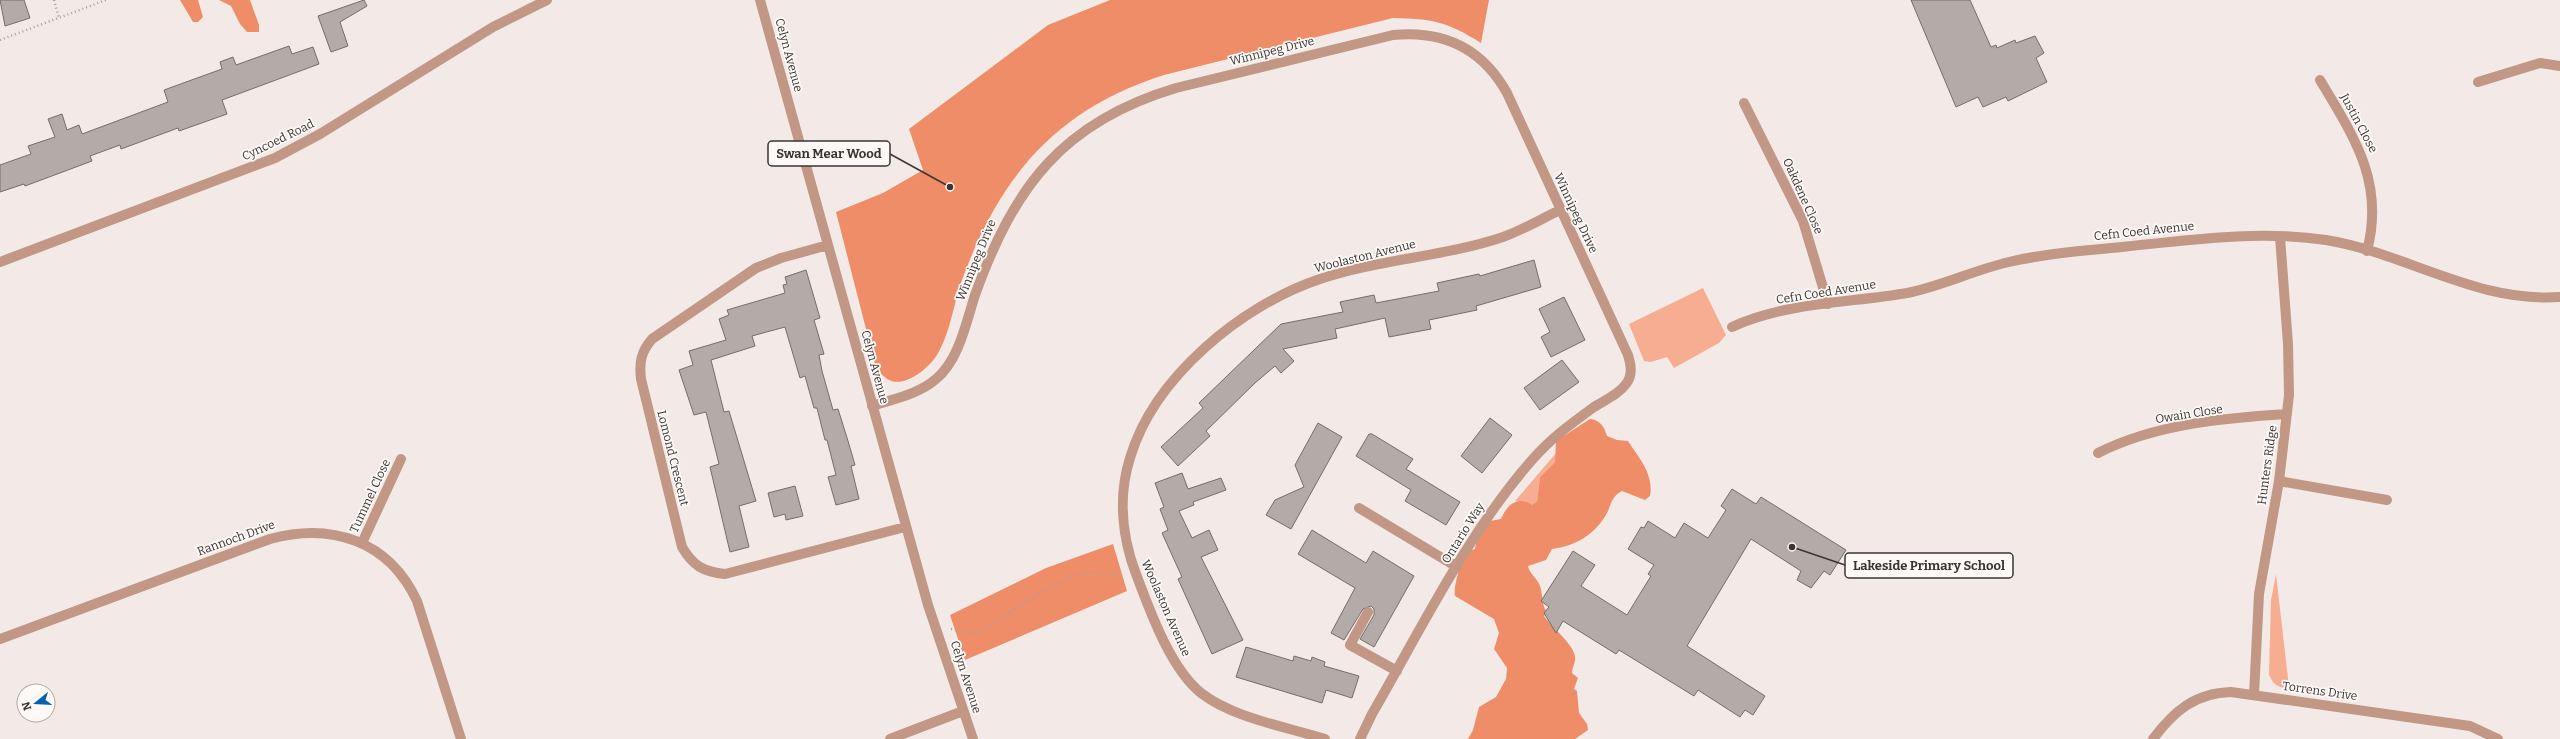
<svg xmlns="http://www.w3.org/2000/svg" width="2560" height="739" viewBox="0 0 2560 739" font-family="Bitter,serif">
	<rect width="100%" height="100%" fill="#f3eae7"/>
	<path fill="#f7ad91" d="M1703 288 1726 335 1719 343 1674 368 1667 357 1651 362 1644 361 1629 324Z
		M1557 452 1555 462 1540 477 1537 501 1532 505 1515 501Z
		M2276 574 2289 687C2279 689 2272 684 2269 674L2271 600Z"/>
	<path fill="#ee8d67" d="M180 0H198L203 17 198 22H193Z
		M219 0H250L259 25V32H247L240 24 231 6Z
		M1110 0H1489L1481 43C1446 21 1433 19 1393 18L1164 75C1060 108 1003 172 965 272 954 298 952 330 937 355 929 368 905 388 889 380 882 376 879 371 875 364L836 212 883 193 923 170 909 129 1048 25Z
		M1590 419C1600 420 1604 426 1607 436L1617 440 1628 441C1639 458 1654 474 1650 496L1645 500 1622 491C1611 497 1612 503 1607 513 1595 535 1575 546 1552 549L1546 560 1528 566C1530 574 1534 575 1538 582 1544 591 1540 603 1547 612L1544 616C1552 628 1578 647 1575 661 1574 665 1572 668 1572 673L1578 678 1574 689 1577 691 1579 713 1587 724 1588 730 1575 739H1468L1473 730 1479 707 1496 697 1506 679 1507 668 1494 649 1499 633 1494 619 1455 596C1453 583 1461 573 1459 559L1463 553 1475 549 1477 537 1490 521 1501 519C1507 505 1517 495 1532 505L1537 501 1540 477 1555 462 1556 441Z
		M1113 544 1127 591 965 660 950 615 1046 568Z"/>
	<path fill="#b3aba8" stroke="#756d6a" d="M0 0H24L30 18 5 26Z
		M364 0 367 6 340 22 348 46 331 52 318 16Z
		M1911 0H1970L1991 47 1996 45 1997 48 2015 40 2016 43 2035 36 2044 53 2036 58 2047 82 2008 101 2006 97 1983 107 1978 97 1956 107Z
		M289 46 292 54 313 47 319 64 222 100 227 114 179 131 178 128 121 149 120 145 90 156 92 161 25 186 24 184 0 192V165L31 154 28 146 55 137 48 119 62 114 67 130 79 125 82 134 168 102 164 90 222 69 220 62 233 57 236 65Z
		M1534 260 1541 287 1476 306 1477 310 1429 320 1431 329 1389 337 1385 318 1335 329 1337 338 1283 349 1294 361 1281 373 1275 366 1255 383 1206 431 1210 436 1178 466 1161 447 1203 408 1199 403 1281 324 1343 312 1340 302 1374 295 1376 303 1439 291 1437 283 1479 274 1480 276Z
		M806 270 820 318 814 320 824 354 819 355 822 371 833 410 838 409 848 441 855 465 851 466 859 499 836 505 828 477 836 475 827 440H825L817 408H814L805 376 800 378 785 327 752 336 755 346 711 360 724 412 729 411 756 501 739 506 749 547 730 552 710 467 719 464 706 412 694 415 679 370 693 365 689 351 726 340 719 319 729 315 727 310 785 293 783 285 787 284 785 277Z
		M1564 297 1585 340 1551 357 1541 337 1550 332 1539 309Z
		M1562 360 1579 382 1540 410 1524 388Z
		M1490 418 1512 435 1482 473 1461 456Z
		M1318 423 1342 437 1291 529 1266 515 1275 500 1304 487 1295 465Z
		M1369 434H1372L1413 459 1406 469 1460 502 1446 525 1405 501 1411 490 1356 456Z
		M1182 473 1188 489 1221 478 1226 490 1193 502 1194 505 1179 511 1192 538 1209 530 1218 550 1201 557 1243 640 1212 654 1178 579 1182 577 1162 533 1168 530 1160 509 1164 507 1155 483Z
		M795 486 803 516 786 520 785 514 774 517 768 493Z
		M1732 489 1756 504 1761 497 1846 550 1830 575 1824 571 1811 588 1797 580 1801 571 1751 539 1687 646 1765 696 1753 715 1745 710 1740 717 1698 690 1694 696 1619 650 1616 654 1563 621 1556 633 1544 613 1549 607 1541 601 1573 551 1595 565 1581 586 1627 615 1651 576 1648 574 1654 565 1628 549 1641 527 1644 528 1648 521 1675 538 1684 523 1708 538 1726 510 1721 506Z
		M1312 530 1366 563 1373 551 1414 576 1374 647 1360 639 1374 615V609L1371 606 1363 609 1344 640 1331 633 1355 588 1298 554Z
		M1246 647 1293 661 1294 656 1311 661 1312 657 1325 662 1324 666 1359 676 1352 698 1326 690 1322 703 1236 677Z"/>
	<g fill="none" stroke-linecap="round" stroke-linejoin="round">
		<path stroke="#a6a09d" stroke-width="2.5" stroke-dasharray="1 3" stroke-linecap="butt" d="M54 0 59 18
			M0 40 106 0
			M951 629 977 634C1005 616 1060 575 1092 572 1097 572 1105 575 1110 576L1120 571"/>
		<path stroke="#c29786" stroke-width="10" d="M760 0 928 605 973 739
			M2320 80C2354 137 2385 182 2367 251
			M2478 82 2540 63 2560 66
			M1744 103 1803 221 1828 304
			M828 245 781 258 756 268 652 339C641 352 639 362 641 379L682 547C693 566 704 572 725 574L905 527
			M0 262 275 158 320 134 493 27 547 0
			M1732 327C1786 302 1850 303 1907 293 1942 286 1974 270 2009 262 2046 253 2085 251 2122 247 2189 240 2259 230 2326 240 2406 253 2476 303 2560 297
			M872 406C893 399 919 394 936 379 959 360 966 323 975 295 1014 187 1062 122 1176 88L1393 35C1444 30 1482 48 1507 93L1628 355C1631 365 1633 375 1626 384 1619 394 1605 400 1594 407 1572 423 1550 439 1532 460 1469 531 1420 631 1372 714L1360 739
			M2098 453C2155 424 2224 418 2287 414
			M2279 481 2387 500
			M1359 508 1457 567
			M362 543 401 459
			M1368 612 1350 645 1397 671
			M0 639 270 539C332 522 389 541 417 601L461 739
			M2254 695 2259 594 2279 481 2289 395 2288 344 2280 237
			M890 739 963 711
			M1325 739C1287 727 1233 718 1201 693 1170 668 1150 611 1136 574 1122 537 1118 496 1130 458 1154 377 1242 305 1320 279 1379 259 1444 257 1503 237 1523 230 1541 219 1560 210
			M2153 739C2174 711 2195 693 2231 692L2470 726 2498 739"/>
	</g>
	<g text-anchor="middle" stroke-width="3.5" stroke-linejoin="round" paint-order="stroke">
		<g font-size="12" fill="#383534" stroke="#fef9f7">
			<text transform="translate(1272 51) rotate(-14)" y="4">Winnipeg Drive</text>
			<text transform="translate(789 55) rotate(75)" y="4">Celyn Avenue</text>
			<text transform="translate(2359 123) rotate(62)" y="4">Justin Close</text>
			<text transform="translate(278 140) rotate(-26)" y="4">Cyncoed Road</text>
			<text transform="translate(1803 196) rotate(66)" y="4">Oakdene Close</text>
			<text transform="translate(1576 213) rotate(65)" y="4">Winnipeg Drive</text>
			<text transform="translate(2144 231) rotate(-6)" y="4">Cefn Coed Avenue</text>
			<text transform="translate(1365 256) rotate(-14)" y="4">Woolaston Avenue</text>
			<text transform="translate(976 260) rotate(-68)" y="4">Winnipeg Drive</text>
			<text transform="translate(1826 292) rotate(-9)" y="4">Cefn Coed Avenue</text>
			<text transform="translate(875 367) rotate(75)" y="4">Celyn Avenue</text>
			<text transform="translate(2189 414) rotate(-9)" y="4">Owain Close</text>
			<text transform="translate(673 458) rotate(76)" y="4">Lomond Crescent</text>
			<text transform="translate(2267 465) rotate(-82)" y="4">Hunters Ridge</text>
			<text transform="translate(370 496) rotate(-65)" y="4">Tummel Close</text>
			<text transform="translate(1463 533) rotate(-58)" y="4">Ontario Way</text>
			<text transform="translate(236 538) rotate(-20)" y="4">Rannoch Drive</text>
			<text transform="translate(1166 608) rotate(66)" y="4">Woolaston Avenue</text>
			<text transform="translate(966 677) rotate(72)" y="4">Celyn Avenue</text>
			<text transform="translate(2320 691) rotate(8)" y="4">Torrens Drive</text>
		</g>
	</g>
	<path fill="none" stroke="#383534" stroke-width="1.5" d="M950 187L890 154M1792 547L1845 565"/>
	<g fill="#383534" stroke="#fef9f7" stroke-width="1.5">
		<circle cx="950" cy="187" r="4"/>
		<circle cx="1792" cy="547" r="4"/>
	</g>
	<g fill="#fef9f7" stroke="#383534" stroke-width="1.5">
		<rect x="768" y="141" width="122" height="25" rx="4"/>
		<rect x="1845" y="553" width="168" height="25" rx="4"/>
	</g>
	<g font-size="13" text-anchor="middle" font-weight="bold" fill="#383534">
		<text x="829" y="158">Swan Mear Wood</text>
		<text x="1929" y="570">Lakeside Primary School</text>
	</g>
	<g transform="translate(36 703) rotate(252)"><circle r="19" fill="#fef9f7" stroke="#afaba9"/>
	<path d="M0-3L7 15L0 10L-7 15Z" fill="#0661af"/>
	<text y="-6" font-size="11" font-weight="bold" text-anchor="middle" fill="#383534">N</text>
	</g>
</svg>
